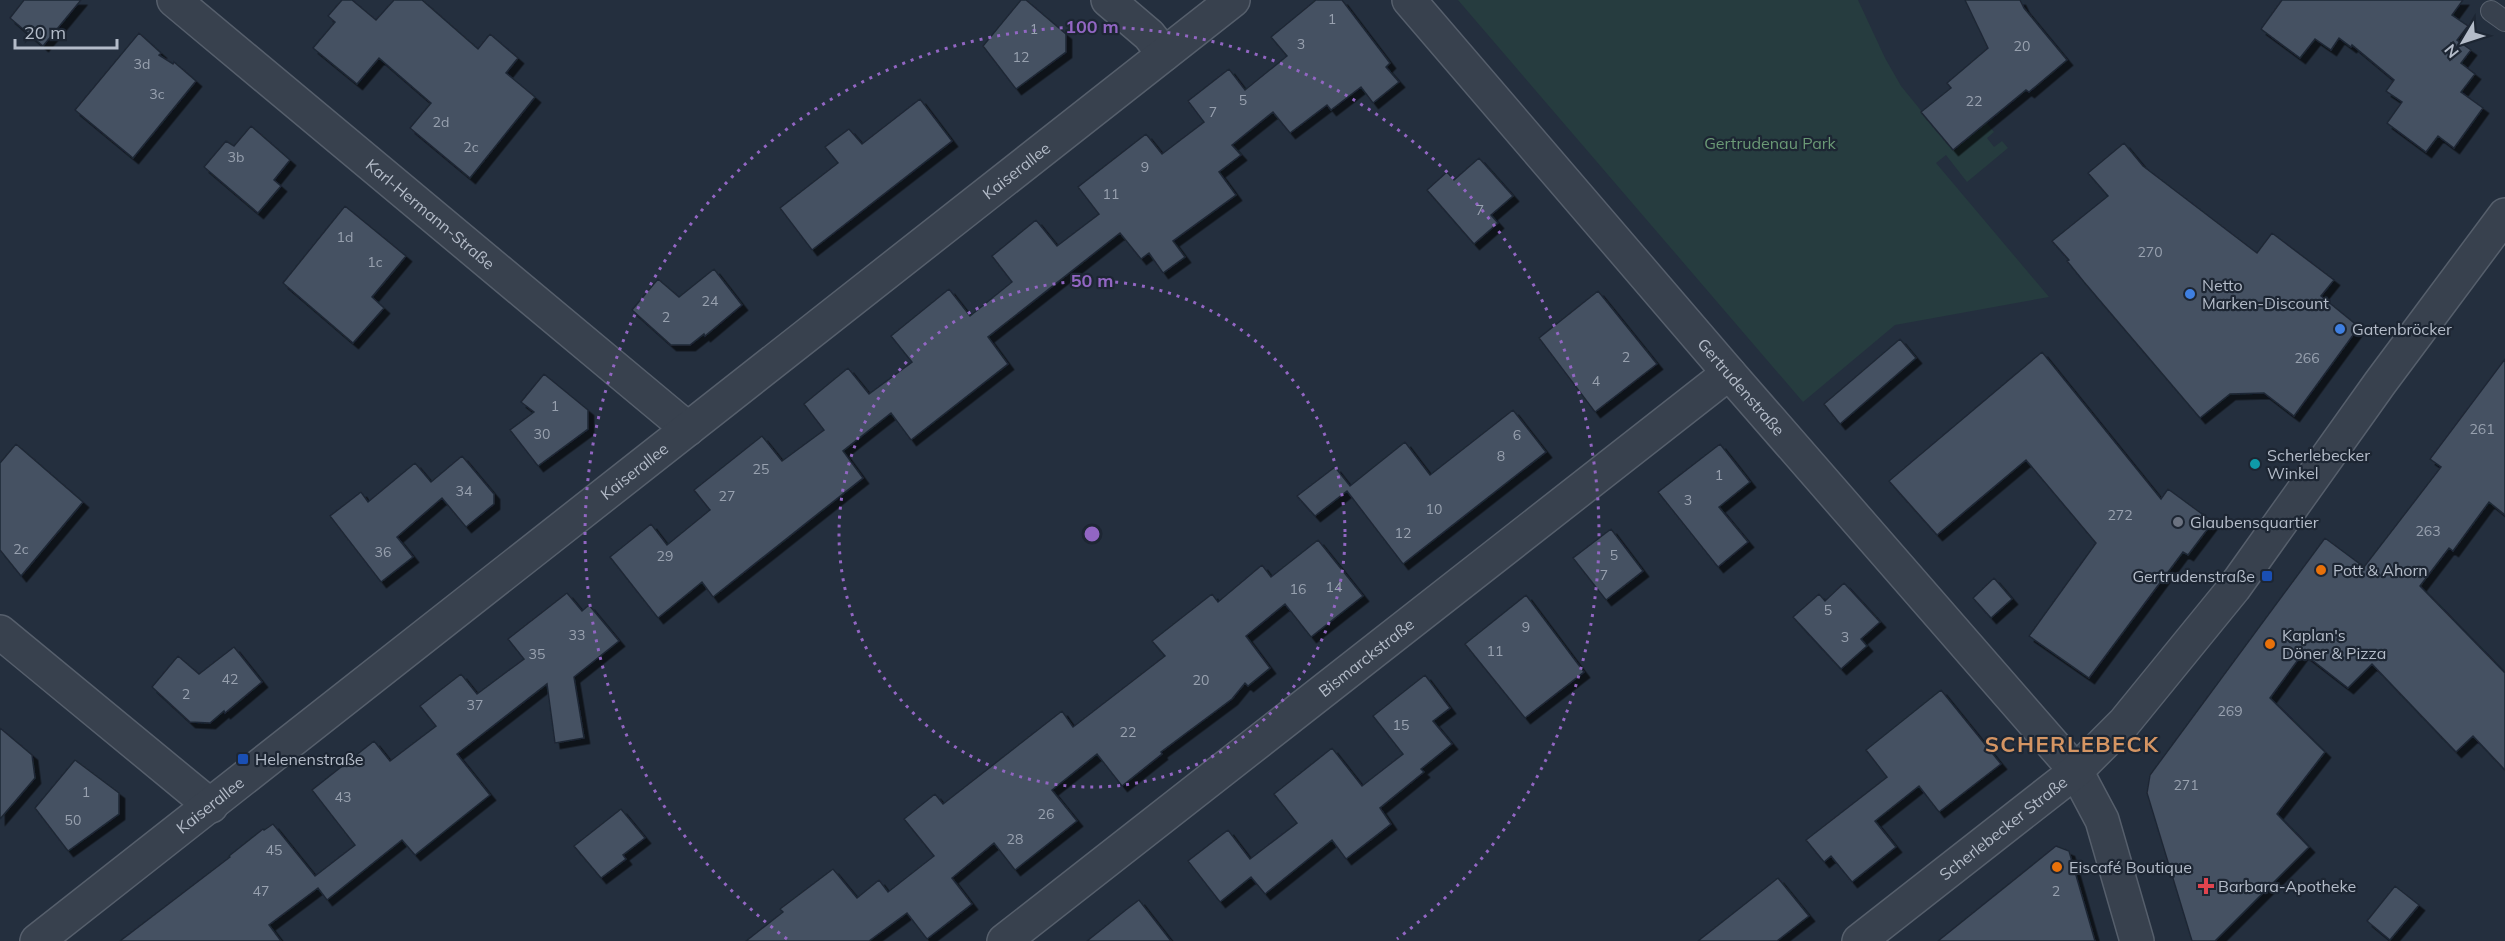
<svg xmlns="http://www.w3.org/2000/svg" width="2505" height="941" viewBox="0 0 2505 941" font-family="Mulish,sans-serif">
	<defs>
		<filter id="shadow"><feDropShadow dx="5.5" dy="5.5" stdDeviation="0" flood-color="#0009"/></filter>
	</defs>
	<rect width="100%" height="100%" fill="#242f3e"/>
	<path fill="#263c3f" d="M1458 0H1858L1885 58 1901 86 1953 150 1986 122 1994 132 1987 138 1994 147 2002 141 2008 148 1967 182 1946 155 1936 163 2049 297 1895 325 1803 402Z"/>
	<path fill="#455162" stroke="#1f2835" stroke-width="1.5" filter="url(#shadow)" d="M24 0H81L43 46 10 18Z
		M342 0H352L376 20 394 0H422L478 49 490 34 518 58 506 73 535 97 470 178 410 128 431 103 379 58 357 84 313 48 335 22 328 16Z
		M1021 0H1026L1066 34V52L1016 89 983 46Z
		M1316 0H1342L1390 63 1386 67 1399 82 1373 103 1361 87 1331 110 1327 105 1290 133 1273 112 1232 145 1241 155 1219 172 1236 195 1173 241 1185 257 1163 273 1149 253 1141 259 1120 233 988 337 1008 364 911 440 891 413 843 451 863 478 713 597 702 582 658 618 610 557 651 524 667 545 710 510 694 490 762 436 782 461 824 430 804 404 848 368 869 394 912 362 891 336 949 289 970 316 1012 282 992 256 1036 220 1057 246 1099 214 1078 187 1146 134 1162 154 1204 122 1188 101 1229 69 1245 90 1287 56 1271 37Z
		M1965 0H2020L2024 8 2067 60 2029 92 2026 90 1953 150 1921 112 1951 88 1947 83 1988 48Z
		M2282 0H2463L2452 15 2468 26 2457 40 2471 50 2461 63 2475 74 2461 92 2483 108 2454 148 2438 136 2426 152 2387 123 2402 102 2386 91 2394 80 2352 45 2351 47 2339 38 2331 50 2315 39 2300 58 2261 29Z
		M139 33 161 53 159 55 173 64 174 62 196 81 133 158 75 110Z
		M920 99 952 141 812 250 780 208 838 163 825 147 849 129 862 144Z
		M251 126 290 160 274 180 281 186 258 213 204 167 226 141 234 146Z
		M2124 143 2143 166 2257 253 2272 233 2334 280 2321 296 2359 327 2294 416 2264 393 2230 394 2200 418 2084 282 2067 261 2069 260 2052 241 2108 196 2088 173Z
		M1479 158 1513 196 1491 215 1498 223 1474 244 1427 190 1447 172 1454 180Z
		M345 206 406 256 372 297 384 308 353 343 283 283Z
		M714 269 742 305 705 336 704 334 690 345H671L632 310 658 279 679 297Z
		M1598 291 1657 364 1595 412 1539 338Z
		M1900 339 1916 358 1840 424 1824 404Z
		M2042 352 2161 499 2168 489 2213 522 2188 555 2183 552 2089 678 2029 636 2096 543 2026 460 1937 535 1889 481Z
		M2505 359V515L2489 502 2453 551 2449 548 2420 586 2505 673V770L2473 736 2456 752 2372 664 2348 688 2303 653 2270 698 2325 752 2277 814 2309 847 2215 941H2192L2147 793 2150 775 2325 538 2364 567 2441 467 2430 459Z
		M544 374 588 410V429L538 466 510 430 534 412 521 402Z
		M1513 410 1546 452 1403 564 1347 491 1315 516 1297 496 1335 467 1350 486 1405 442 1430 475Z
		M16 444 83 502 21 576 0 550V463Z
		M1720 444 1750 482 1719 507 1748 542 1718 567 1658 492Z
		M462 456 494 494V504L466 527 442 498 397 537 413 557 381 582 330 516 361 492 368 502 415 463 431 482Z
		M1611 529 1643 571 1606 600 1573 558Z
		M1318 540 1363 596 1311 637 1285 604 1246 636 1270 668 1248 686 1245 683 1232 699 1161 752 1162 754 1122 786 1097 754 1052 790 1077 821 1015 870 994 843 952 878 972 904 927 939 907 913 869 941H746L783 912 780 909 833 869 857 898 879 880 888 892 934 856 904 819 935 794 943 804 1062 711 1073 727 1165 656 1152 641 1212 594 1218 602 1262 565 1271 577Z
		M1994 578 2012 599 1991 618 1973 598Z
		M1844 583 1880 622 1861 639 1867 646 1841 669 1793 617 1819 594 1825 601Z
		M567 593 582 611 589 605 619 641 574 677 584 738 555 743 547 684 457 754 490 795 415 855 402 840 327 900 318 888 269 925 281 941H120L230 857 229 856 263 829 264 830 273 824 315 876 355 845 312 790 374 741 390 761 436 726 420 706 461 674 477 694 524 659 508 639Z
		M1526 595 1584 672 1525 718 1465 644Z
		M234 647 262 682 225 713 224 711 210 723 190 722 152 687 178 656 199 674Z
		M1425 675 1450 708 1433 721 1452 744 1421 769 1424 772 1380 808 1391 824 1346 859 1332 840 1265 894 1251 877 1220 902 1188 861 1228 830 1250 859 1297 823 1274 794 1332 748 1362 786 1403 754 1373 716Z
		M1941 690 2001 764 1939 812 1919 786 1875 821 1896 847 1852 882 1831 856 1824 862 1806 840 1887 777 1866 750Z
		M0 728 32 755 35 778 0 819Z
		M75 760 119 793V814L68 851 35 808Z
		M621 809 645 838 623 855 626 859 601 878 574 846Z
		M2056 846 2069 851 2095 941H1938Z
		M1778 878 1809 916 1777 941H1698Z
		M2395 886 2419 905 2390 940 2367 921Z
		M1139 900 1171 941H1087L1127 909Z"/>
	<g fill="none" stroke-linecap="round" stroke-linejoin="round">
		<g stroke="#565f6c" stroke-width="22">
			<path id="service" d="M2491 11 2505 21"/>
		</g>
		<g stroke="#565f6c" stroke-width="36">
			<g id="minor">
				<path id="s1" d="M174 0 688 429"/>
				<path d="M1108 0 1149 35 1164 54"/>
				<path id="s2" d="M1409 0 1729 373 2076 771 2102 820 2137 941"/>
				<path d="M0 632 211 806"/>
				<path id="s3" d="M37 941 1233 0"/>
				<path id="s4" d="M1004 941 1729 373"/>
			</g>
		</g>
		<g stroke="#565f6c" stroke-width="36">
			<g id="tertiary">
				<path id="s5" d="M1859 941 2076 771 2124 723 2234 588 2380 383 2505 215"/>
			</g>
		</g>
		<use href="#service" stroke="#38414e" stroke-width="20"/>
		<use href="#minor" stroke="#38414e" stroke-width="33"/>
		<use href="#tertiary" stroke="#38414e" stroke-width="33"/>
	</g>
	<g fill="none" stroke="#9266c3" stroke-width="3" stroke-dasharray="3 6">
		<circle cx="1092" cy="534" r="253"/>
		<path d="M787 939A507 507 0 1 1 1397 939"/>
	</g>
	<g fill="#3f7fe0" stroke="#1d2633" stroke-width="2">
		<circle cx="2190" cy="294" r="6"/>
		<circle cx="2340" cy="329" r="6"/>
	</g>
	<circle fill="#0f9aa8" stroke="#1d2633" stroke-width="2" cx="2255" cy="464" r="6"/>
	<circle fill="#6b7280" stroke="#1d2633" stroke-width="2" cx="2178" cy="522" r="6"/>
	<g fill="#e8710a" stroke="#1d2633" stroke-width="2">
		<circle cx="2321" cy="570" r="6"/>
		<circle cx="2270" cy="644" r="6"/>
		<circle cx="2057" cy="867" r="6"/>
	</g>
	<g fill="#1a4fb4" stroke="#1d2633" stroke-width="2">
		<rect x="2261" y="570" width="12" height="12" rx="3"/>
		<rect x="237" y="753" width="12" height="12" rx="3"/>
	</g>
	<path fill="#e0444e" stroke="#1d2633" stroke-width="2" d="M2203 877h6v6h6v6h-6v6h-6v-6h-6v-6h6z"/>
	<g text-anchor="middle" stroke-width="4.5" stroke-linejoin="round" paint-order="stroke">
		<g font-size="14" fill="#98a1af">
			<text x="1332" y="24">1</text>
			<text x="1034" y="34">1</text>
			<text x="1301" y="49">3</text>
			<text x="2022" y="51">20</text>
			<text x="1021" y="62">12</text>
			<text x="142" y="69">3d</text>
			<text x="157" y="99">3c</text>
			<text x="1243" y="105">5</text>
			<text x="1974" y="106">22</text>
			<text x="1213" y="117">7</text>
			<text x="441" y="127">2d</text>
			<text x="471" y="152">2c</text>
			<text x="236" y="162">3b</text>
			<text x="1145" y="172">9</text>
			<text x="1111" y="199">11</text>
			<text x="1480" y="215">7</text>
			<text x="345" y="242">1d</text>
			<text x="2150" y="257">270</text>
			<text x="375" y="267">1c</text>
			<text x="710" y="306">24</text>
			<text x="666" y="322">2</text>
			<text x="1626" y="362">2</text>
			<text x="2307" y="363">266</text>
			<text x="1596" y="386">4</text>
			<text x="555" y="411">1</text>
			<text x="2482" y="434">261</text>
			<text x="542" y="439">30</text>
			<text x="1517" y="440">6</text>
			<text x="1501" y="461">8</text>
			<text x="761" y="474">25</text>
			<text x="1719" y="480">1</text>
			<text x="464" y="496">34</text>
			<text x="727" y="501">27</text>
			<text x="1688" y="505">3</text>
			<text x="1434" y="514">10</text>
			<text x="2120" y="520">272</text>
			<text x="2428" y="536">263</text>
			<text x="1403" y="538">12</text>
			<text x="21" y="554">2c</text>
			<text x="383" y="557">36</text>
			<text x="1614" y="560">5</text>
			<text x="665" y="561">29</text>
			<text x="1604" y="580">7</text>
			<text x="1334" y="592">14</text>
			<text x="1298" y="594">16</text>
			<text x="1828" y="615">5</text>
			<text x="1526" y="632">9</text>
			<text x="577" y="640">33</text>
			<text x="1845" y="642">3</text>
			<text x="1495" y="656">11</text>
			<text x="537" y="659">35</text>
			<text x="230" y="684">42</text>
			<text x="1201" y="685">20</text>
			<text x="186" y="699">2</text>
			<text x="475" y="710">37</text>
			<text x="2230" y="716">269</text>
			<text x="1401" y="730">15</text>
			<text x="1128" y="737">22</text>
			<text x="2186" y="790">271</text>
			<text x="86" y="797">1</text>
			<text x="343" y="802">43</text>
			<text x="1046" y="819">26</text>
			<text x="73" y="825">50</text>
			<text x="1015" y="844">28</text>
			<text x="274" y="855">45</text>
			<text x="261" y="896">47</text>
			<text x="2056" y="896">2</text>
		</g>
		<g font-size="16" fill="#6b9a76" stroke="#1d2633">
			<text x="1770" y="149">Gertrudenau Park</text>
		</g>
		<g font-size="16" fill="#b4bcc9" stroke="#1d2633">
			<text dy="6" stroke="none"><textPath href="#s3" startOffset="1246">Kaiserallee</textPath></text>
			<text dy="6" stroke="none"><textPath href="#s1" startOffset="334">Karl-Hermann-Straße</textPath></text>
			<text dy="6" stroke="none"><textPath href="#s2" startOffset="510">Gertrudenstraße</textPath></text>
			<text dy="6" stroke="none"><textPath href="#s3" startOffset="760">Kaiserallee</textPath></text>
			<text dy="6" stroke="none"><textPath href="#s4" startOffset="460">Bismarckstraße</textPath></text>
			<text dy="6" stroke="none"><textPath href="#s3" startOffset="220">Kaiserallee</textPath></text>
			<text dy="6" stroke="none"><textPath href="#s5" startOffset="183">Scherlebecker Straße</textPath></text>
		</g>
		<g font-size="16" fill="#b4bcc9" stroke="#1d2633" text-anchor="start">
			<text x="2202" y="291">Netto<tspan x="2202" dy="18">Marken-Discount</tspan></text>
			<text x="2352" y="335">Gatenbröcker</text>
			<text x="2267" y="461">Scherlebecker<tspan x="2267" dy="18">Winkel</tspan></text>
			<text x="2190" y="528">Glaubensquartier</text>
			<text x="2333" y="576">Pott &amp; Ahorn</text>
			<text x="2255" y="582" text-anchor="end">Gertrudenstraße</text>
			<text x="2282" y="641">Kaplan's<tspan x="2282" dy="18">Döner &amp; Pizza</tspan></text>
			<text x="255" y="765">Helenenstraße</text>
			<text x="2069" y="873">Eiscafé Boutique</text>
			<text x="2218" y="892">Barbara-Apotheke</text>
		</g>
		<g font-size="22" font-weight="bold" letter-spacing="1.5" fill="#d59563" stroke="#1d2633">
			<text x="2072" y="752">SCHERLEBECK</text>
		</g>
	</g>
	<circle cx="1092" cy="534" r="9" fill="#9266c3" stroke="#1d2633" stroke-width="3"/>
	<g font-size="18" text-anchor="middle" font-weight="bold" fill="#9266c3" stroke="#1d2633" stroke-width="4.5" stroke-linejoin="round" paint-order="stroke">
		<text x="1092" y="33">100 m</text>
		<text x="1092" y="287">50 m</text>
	</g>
	<g transform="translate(2463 42) rotate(231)" stroke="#1d2633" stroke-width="4.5" paint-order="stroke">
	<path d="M0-4.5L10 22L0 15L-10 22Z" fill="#b4bcc9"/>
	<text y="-9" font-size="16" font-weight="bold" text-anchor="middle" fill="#b4bcc9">N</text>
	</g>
	<path d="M15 39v9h102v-9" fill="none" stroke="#b4bcc9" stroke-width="3"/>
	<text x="24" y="39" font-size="18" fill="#b4bcc9" stroke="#1d2633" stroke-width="4.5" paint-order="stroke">20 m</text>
</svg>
